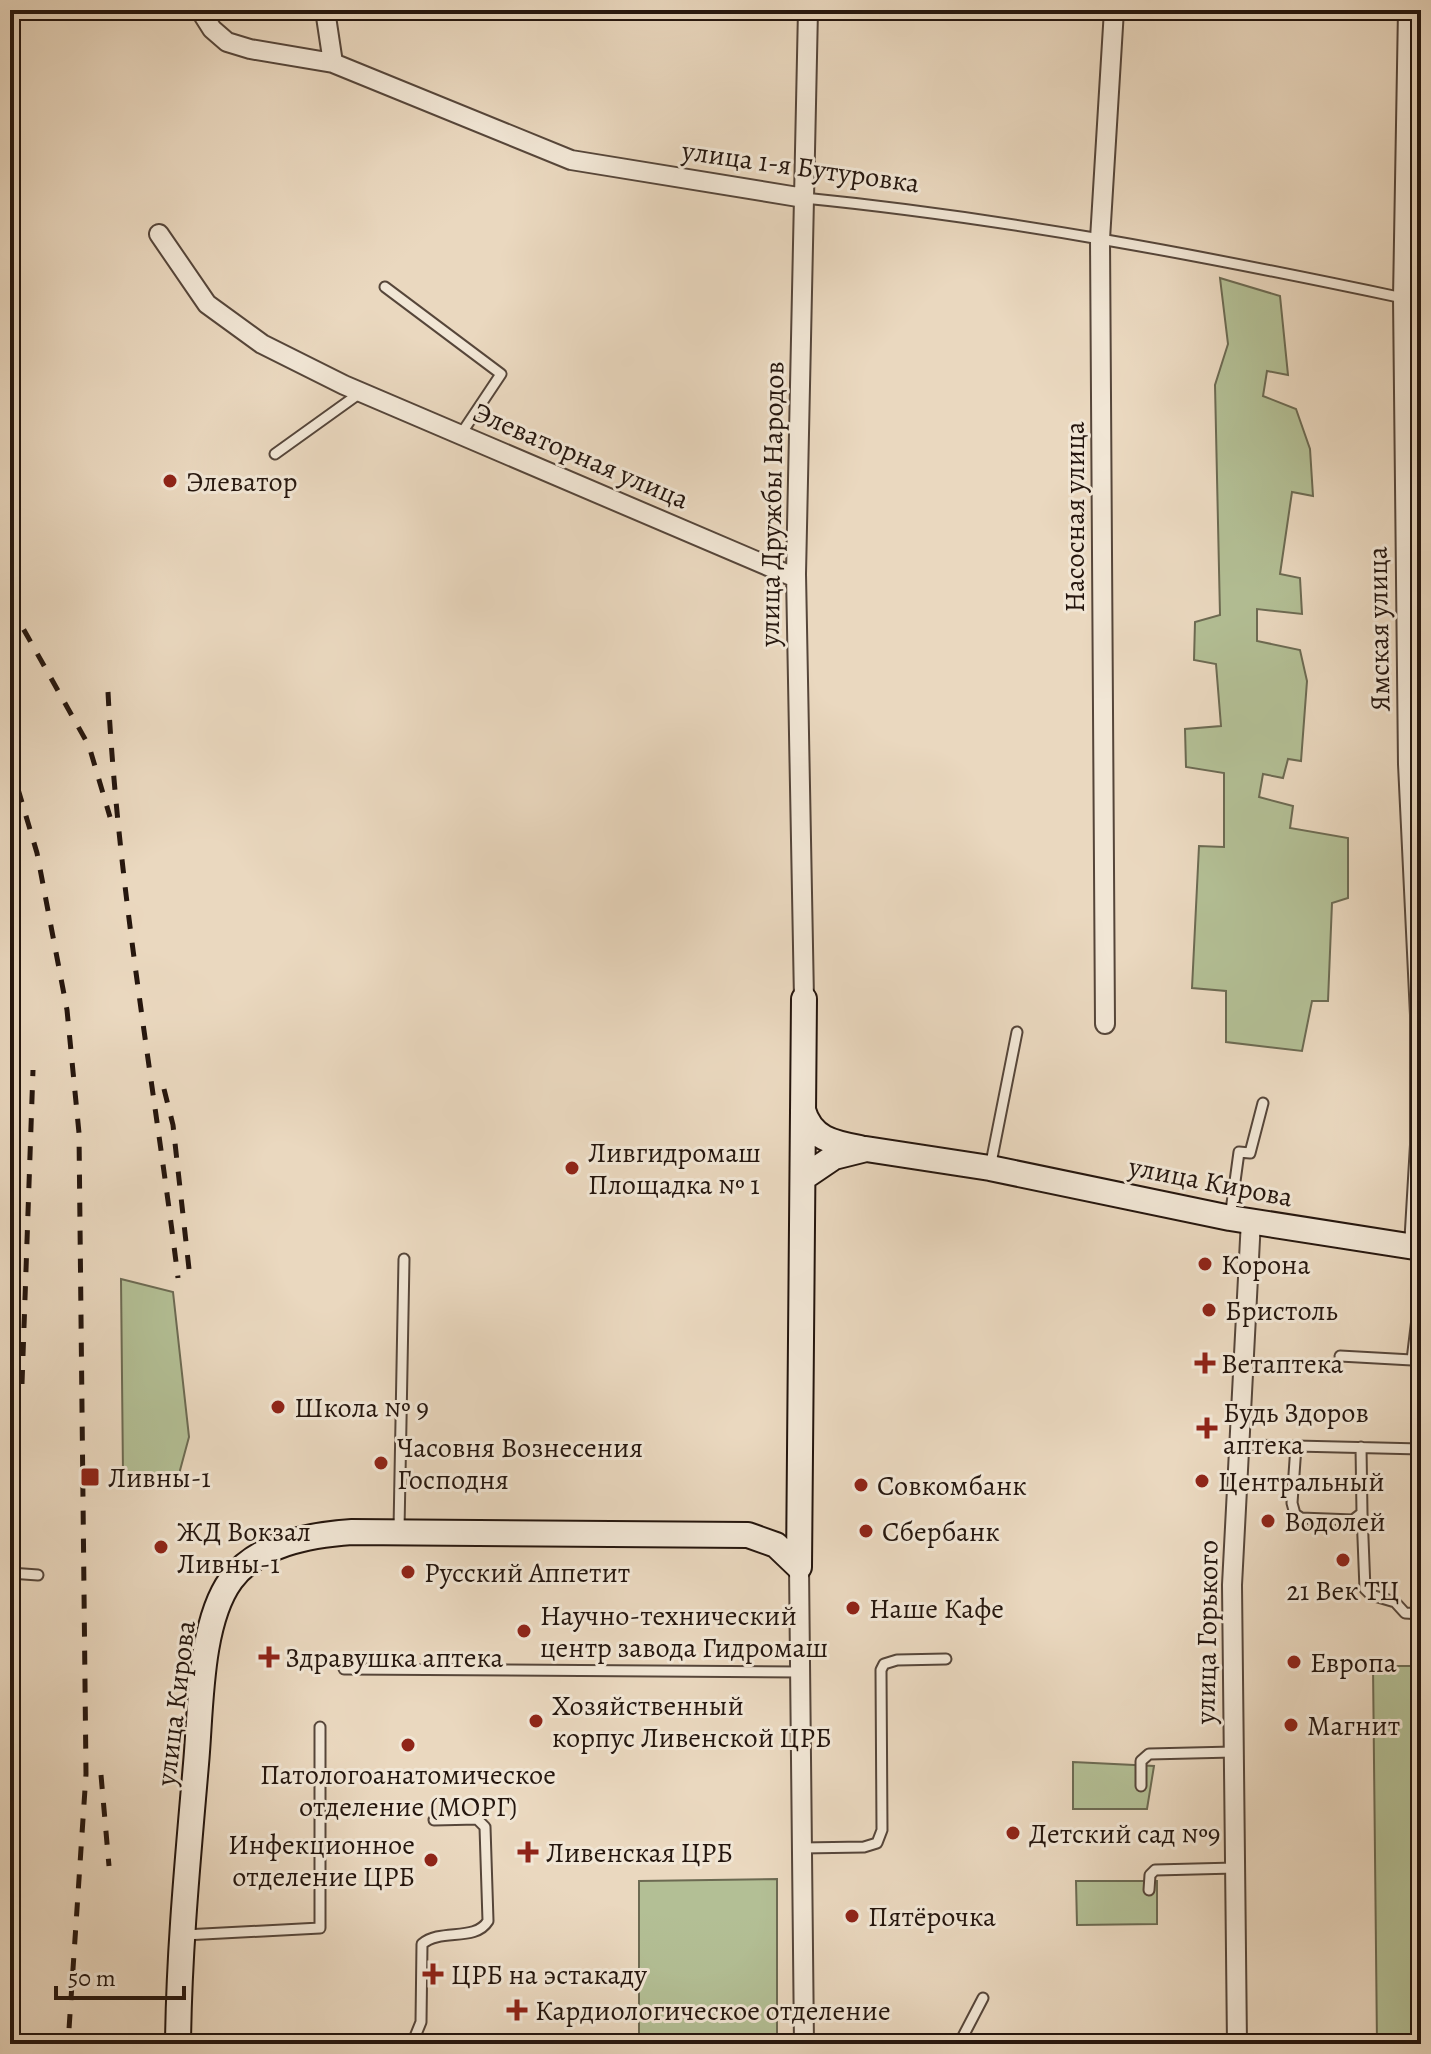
<svg xmlns="http://www.w3.org/2000/svg" width="1431" height="2054" viewBox="0 0 1431 2054" font-family="Alegreya,serif">
	<rect width="100%" height="100%" fill="#ead8bf"/>
	<filter id="stains"><feTurbulence type="fractalNoise" baseFrequency=".0025" numOctaves="4"/><feColorMatrix values="0 0 0 0 .2 0 0 0 0 .09 0 0 0 0 .02 0 0 0 .5 -.17"/></filter>
	<radialGradient id="worn" r=".72"><stop offset=".6" stop-color="#630" stop-opacity="0"/><stop offset="1" stop-color="#630" stop-opacity=".3"/></radialGradient>
	<path fill="#b3bf95" stroke="#6c6a52" stroke-width="2" d="M1220 278 1280 296 1288 375 1267 371 1263 396 1296 409 1310 449 1313 496 1292 492 1280 574 1300 578 1302 614 1257 609V641L1300 650 1307 681 1301 761 1288 759 1283 778 1263 774 1259 797 1293 806 1290 828 1348 838V898L1332 903 1328 1001H1312L1302 1051 1226 1042V991L1192 988 1199 846 1224 847V773L1186 767 1185 729 1221 726 1216 664 1194 660 1195 622 1220 615 1215 385 1228 344Z
		M121 1279 173 1292 189 1437 179 1474H123Z
		M1373 1666H1421V2044H1377Z
		M1073 1762 1154 1766 1147 1809H1073Z
		M777 1879V2044H434L639 2041V1881Z
		M1076 1881H1157V1924L1077 1925Z"/>
	<g fill="none" stroke-linecap="round" stroke-linejoin="round">
		<g stroke="#56463a" stroke-width="13">
			<path id="lane" d="M804 198C1006 218 1204 256 1403 298L1421 311
				M385 287 501 374 461 434
				M275 454 360 393
				M990 1168 1017 1032
				M1230 1218 1239 1152 1250 1153 1263 1103
				M1340 1356 1412 1360 1421 1285
				M1238 1445 1296 1446 1292 1503 1295 1514 1301 1518 1353 1520 1362 1513 1365 1589 1371 1595 1395 1602 1405 1613 1421 1614
				M1296 1446 1421 1449
				M1361 1447 1362 1513
				M399 1530 404 1259
				M10 1573 38 1575
				M344 1669 800 1672
				M1141 1786V1761L1149 1754 1233 1752
				M802 1848 864 1847 877 1843 882 1830 881 1670 884 1664 897 1660 946 1659
				M1149 1890 1150 1875 1155 1870 1235 1868
				M184 1935 320 1928V1727
				M412 2044 421 2022 422 1944C441 1928 475 1942 488 1921L485 1827 477 1819 434 1820
				M959 2044 983 1998"/>
		</g>
		<g stroke="#56463a" stroke-width="22">
			<path id="street" d="M200 10 212 29 227 42 250 49 333 63 571 160 804 198
				M325 10 333 63
				M1408 10 1403 298 1408 764 1420 1015V1145L1414 1247
				M159 234 207 304 262 344 344 385 796 578
				M804 999 796 574 808 10
				M1105 1024 1100 239 1114 10
				M799 1567 804 2044
				M1237 2044 1232 1585 1251 1220"/>
		</g>
		<g stroke="#25160e" stroke-width="28">
			<path id="secondary" d="M803 1110C811 1139 834 1143 860 1148
				M803 1178 834 1157 866 1149 990 1168 1230 1218 1421 1248
				M799 1567 804 999
				M178 2044C179 1950 188 1858 196 1764 201 1711 199 1624 231 1580 258 1544 309 1535 352 1532L748 1535 776 1545 799 1567"/>
		</g>
		<use href="#lane" stroke="#f1e6d5" stroke-width="9"/>
		<use href="#street" stroke="#f1e6d5" stroke-width="18"/>
		<use href="#secondary" stroke="#f1e6d5" stroke-width="24"/>
		<path stroke="#25160e" stroke-width="5" stroke-dasharray="14 14" stroke-linecap="butt" d="M10 605 89 746 110 817
			M108 692C118 889 154 1082 178 1278
			M10 762 37 853 67 1010 79 1133 86 1774 68 2044
			M164 1089 173 1125 190 1278
			M10 1286 16 1265 10 1343
			M22 1384 33 1070
			M101 1775 109 1866"/>
	</g>
	<g fill="#8f2418" stroke="#f1e6d5" stroke-width="3">
		<circle cx="170" cy="481" r="8"/>
		<circle cx="572" cy="1168" r="8"/>
		<circle cx="1205" cy="1264" r="8"/>
		<circle cx="1209" cy="1310" r="8"/>
		<path d="M1201 1351h8v8h8v8h-8v8h-8v-8h-8v-8h8z"/>
		<circle cx="278" cy="1407" r="8"/>
		<path d="M1203 1416h8v8h8v8h-8v8h-8v-8h-8v-8h8z"/>
		<circle cx="381" cy="1463" r="8"/>
		<rect x="80" y="1467" width="20" height="20" rx="4"/>
		<circle cx="1202" cy="1481" r="8"/>
		<circle cx="861" cy="1485" r="8"/>
		<circle cx="1268" cy="1521" r="8"/>
		<circle cx="866" cy="1531" r="8"/>
		<circle cx="161" cy="1547" r="8"/>
		<circle cx="1343" cy="1560" r="8"/>
		<circle cx="408" cy="1572" r="8"/>
		<circle cx="853" cy="1608" r="8"/>
		<circle cx="524" cy="1631" r="8"/>
		<path d="M265 1645h8v8h8v8h-8v8h-8v-8h-8v-8h8z"/>
		<circle cx="1294" cy="1662" r="8"/>
		<circle cx="536" cy="1721" r="8"/>
		<circle cx="1291" cy="1725" r="8"/>
		<circle cx="408" cy="1745" r="8"/>
		<circle cx="1013" cy="1833" r="8"/>
		<path d="M524 1840h8v8h8v8h-8v8h-8v-8h-8v-8h8z"/>
		<circle cx="431" cy="1860" r="8"/>
		<circle cx="852" cy="1916" r="8"/>
		<path d="M429 1962h8v8h8v8h-8v8h-8v-8h-8v-8h8z"/>
		<path d="M513 1998h8v8h8v8h-8v8h-8v-8h-8v-8h8z"/>
	</g>
	<g text-anchor="middle" stroke-width="6" stroke-linejoin="round" paint-order="stroke">
		<g font-size="28" fill="#25160e" stroke="#f1e6d5">
			<text transform="translate(801 166) rotate(8)" y="10">улица 1-я Бутуровка</text>
			<text transform="translate(581 455) rotate(23)" y="10">Элеваторная улица</text>
			<text transform="translate(771 504) rotate(-89)" y="10">улица Дружбы Народов</text>
			<text transform="translate(1074 517) rotate(-90)" y="10">Насосная улица</text>
			<text transform="translate(1378 629) rotate(-91)" y="10">Ямская улица</text>
			<text transform="translate(1211 1181) rotate(11)" y="10">улица Кирова</text>
			<text transform="translate(1206 1632) rotate(-89)" y="10">улица Горького</text>
			<text transform="translate(175 1703) rotate(-83)" y="10">улица Кирова</text>
		</g>
		<g font-size="28" fill="#25160e" stroke="#f1e6d5" text-anchor="start">
			<text x="186" y="491">Элеватор</text>
			<text x="588" y="1162">Ливгидромаш<tspan x="588" dy="32">Площадка № 1</tspan></text>
			<text x="1221" y="1274">Корона</text>
			<text x="1225" y="1320">Бристоль</text>
			<text x="1221" y="1373">Ветаптека</text>
			<text x="294" y="1417">Школа № 9</text>
			<text x="1223" y="1422">Будь Здоров<tspan x="1223" dy="32">аптека</tspan></text>
			<text x="397" y="1457">Часовня Вознесения<tspan x="397" dy="32">Господня</tspan></text>
			<text x="108" y="1487">Ливны-1</text>
			<text x="1218" y="1491">Центральный</text>
			<text x="877" y="1495">Совкомбанк</text>
			<text x="1284" y="1531">Водолей</text>
			<text x="177" y="1541">ЖД Вокзал<tspan x="177" dy="32">Ливны-1</tspan></text>
			<text x="882" y="1541">Сбербанк</text>
			<text x="424" y="1582">Русский Аппетит</text>
			<text x="1343" y="1600" text-anchor="middle">21 Век ТЦ</text>
			<text x="869" y="1618">Наше Кафе</text>
			<text x="540" y="1625">Научно-технический<tspan x="540" dy="32">центр завода Гидромаш</tspan></text>
			<text x="285" y="1667">Здравушка аптека</text>
			<text x="1310" y="1672">Европа</text>
			<text x="552" y="1715">Хозяйственный<tspan x="552" dy="32">корпус Ливенской ЦРБ</tspan></text>
			<text x="1307" y="1735">Магнит</text>
			<text x="408" y="1784" text-anchor="middle">Патологоанатомическое<tspan x="408" dy="32">отделение (МОРГ)</tspan></text>
			<text x="1029" y="1843">Детский сад №9</text>
			<text x="415" y="1854" text-anchor="end">Инфекционное<tspan x="415" dy="32">отделение ЦРБ</tspan></text>
			<text x="546" y="1862">Ливенская ЦРБ</text>
			<text x="868" y="1926">Пятёрочка</text>
			<text x="451" y="1984">ЦРБ на эстакаду</text>
			<text x="535" y="2020">Кардиологическое отделение</text>
		</g>
	</g>
	<rect width="1431" height="2054" fill="none" stroke="#ead8bf" stroke-width="40"/>
	<rect x="12" y="12" width="1407" height="2030" fill="none" stroke="#25160e" stroke-width="4"/>
	<rect x="20" y="20" width="1391" height="2014" fill="none" stroke="#25160e" stroke-width="2"/>
	<path d="M56 1986v12h128v-12" fill="none" stroke="#25160e" stroke-width="4"/>
	<text x="68" y="1986" font-size="24" fill="#25160e" stroke="#f1e6d5" stroke-width="6" paint-order="stroke">50 m</text>
	<rect width="100%" height="100%" filter="url(#stains)"/>
	<rect width="100%" height="100%" fill="url(#worn)"/>
</svg>
